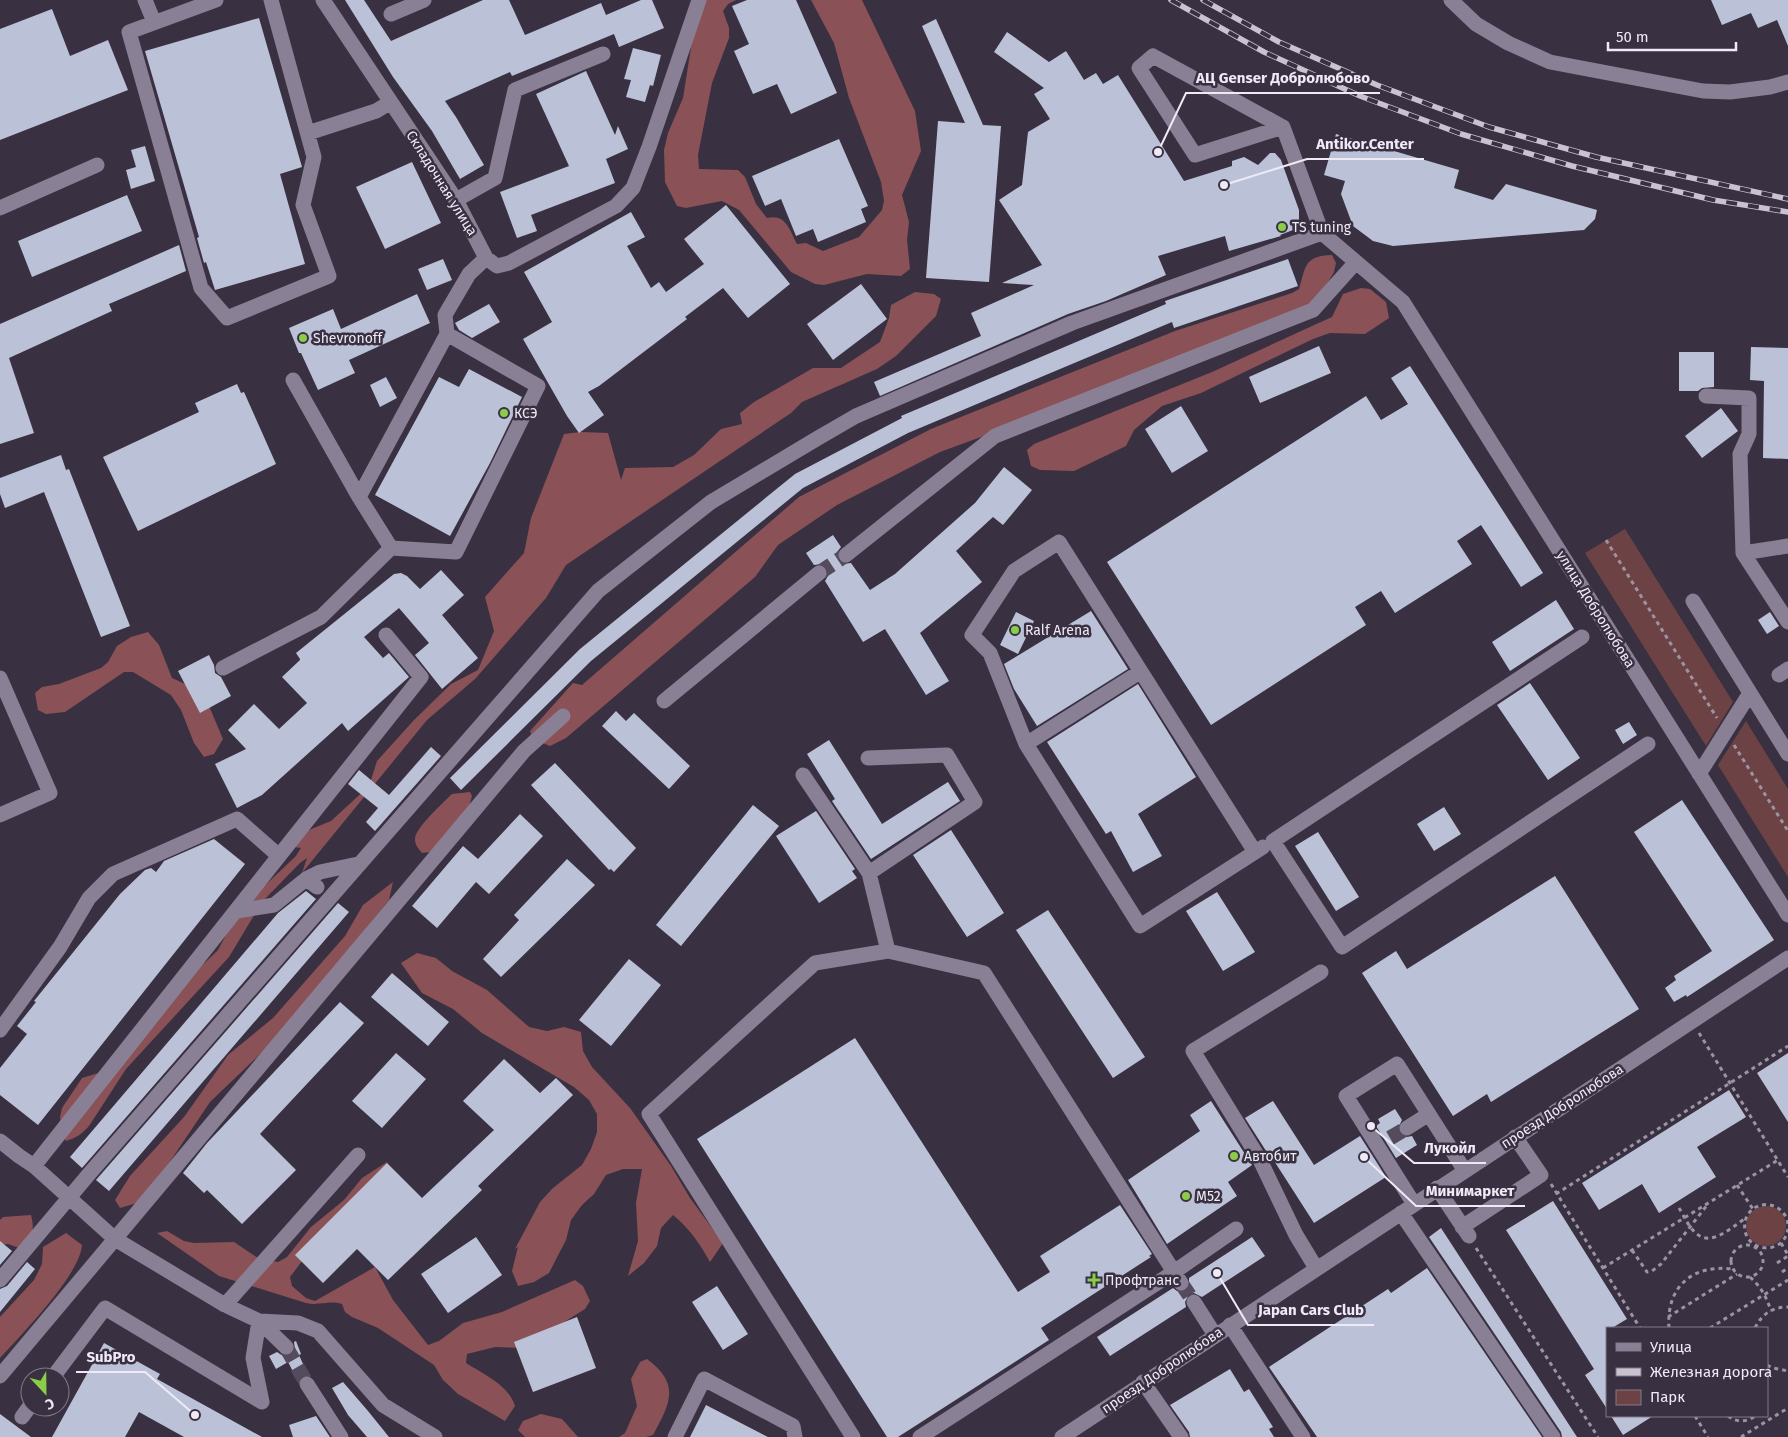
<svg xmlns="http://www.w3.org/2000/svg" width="1788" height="1437" viewBox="0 0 1788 1437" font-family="'Fira Sans',sans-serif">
	<rect width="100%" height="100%" fill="#393042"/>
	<path fill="#6d4245" d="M1625 529 1733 702 1706 746 1585 553Z
		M1746 721 1788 789V877L1718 765Z
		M1746 1226a20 20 0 1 1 40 0a20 20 0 1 1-40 0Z"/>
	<path fill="#8a5256" d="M706 0H736L728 4 723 11 729 28V38L712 83 698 155 699 169 738 170 745 177 756 204 767 218C786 214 789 229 797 244L806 243 823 251 859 237 882 210 884 201 881 182 849 98 834 43 811 0H862L915 111 921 151 902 195 909 222 907 240 910 269 901 276 867 274 824 285 815 284 791 272 739 210 722 201 686 208 677 206 665 182 664 150 668 133 683 98 692 41Z
		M1332 255 1336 263 1334 272 1316 303 1058 409 940 452 837 505 778 545 755 577 566 738 550 746 533 739 530 731 573 683 582 685 799 497 931 429 1175 331 1292 293 1299 289C1306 266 1304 256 1332 255Z
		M1361 288 1370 289 1386 302 1389 318 1365 334 1330 333 1313 339 1201 393 1162 406 1134 430 1126 446 1074 471 1040 470 1031 466 1027 450 1034 444 1212 372 1323 321 1332 317 1343 294Z
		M915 292 934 294 941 299 936 316 896 356 877 369 802 402 791 413 566 565 546 598 475 679 427 720 302 873 307 858 300 863 262 902 229 957 126 1069 89 1126C82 1134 76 1138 66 1141L62 1134 60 1117 62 1108 82 1078 108 1070 184 983 218 950 239 910 296 856 301 848 294 847 304 832 331 821 369 786 377 761 414 720 451 684 478 670 494 631 485 597 524 553 531 518 564 434 581 432 608 433 621 480 625 468 673 467 694 455 721 429 742 424 740 413 754 402 813 368H841L880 342 889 318 891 305Z
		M148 632 159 645 172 678 203 692 223 739 214 754 204 757 194 743 181 710 171 695 133 672H124L65 712 46 714 38 710 35 693 42 687 59 684 101 668 108 662 117 646 131 637Z
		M470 792 472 796 468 811 430 852 422 853C418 848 415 845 415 839 415 828 443 803 452 794Z
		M393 882 389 900 276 1039 210 1102 167 1166 137 1203 120 1208 115 1200 130 1176 184 1117 228 1055 273 1018 345 936 363 905Z
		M417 953 436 958 452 971 487 990 529 1027 547 1031 564 1027 581 1032 583 1051 592 1067 630 1108 671 1166 690 1198 723 1243 710 1262C700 1244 690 1229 673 1215L661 1228 657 1246 644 1263 628 1276 638 1241 636 1203 642 1169H623L606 1175 594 1194 582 1205 571 1220 566 1240 549 1273 534 1282 518 1286 512 1271 518 1247 515 1249 540 1202 553 1188 582 1165 591 1149 597 1132V1114L589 1100 574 1087 482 1033 453 1009 422 993 401 963Z
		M387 1162 388 1170 308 1253 290 1277 292 1286 306 1298 315 1301 375 1267 393 1300 428 1345 439 1341 463 1323 502 1312 575 1280 583 1286 590 1301 585 1309 523 1348 495 1347 467 1354 466 1363C483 1374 509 1385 515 1406L505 1421 458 1394 443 1380 434 1365 378 1328 352 1317 345 1312 342 1304C329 1300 319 1306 306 1303L219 1276 157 1233 167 1231 184 1241 194 1243 234 1242 258 1258 278 1262 287 1257 311 1227 344 1200 362 1178Z
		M31 1215C35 1230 32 1237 25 1250L8 1244 0 1245V1220L3 1217Z
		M66 1233 82 1245C80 1275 21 1335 0 1358V1317L34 1280 42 1264 43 1247Z
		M647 1359C681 1384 670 1404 653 1435L646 1437H619L625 1433 637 1406 631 1379 640 1362Z
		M541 1414 562 1419 578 1437H525L518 1430 523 1421Z"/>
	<path fill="#bbc2d8" d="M345 0H364L391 41 483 0H509L525 35 601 3 606 15 641 0H652L664 28 619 47 614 34 512 76 510 72 445 101 456 117 484 165 460 179 432 131 393 77Z
		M747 0H796L837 93 791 114 777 84 753 94 734 51 749 44 732 6Z
		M1711 0H1788V46L1777 20 1758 28 1751 13 1722 25Z
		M52 9 70 56 108 40 128 90 0 140V29Z
		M259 18 302 167 280 174 305 264 215 290 206 262 204 263 197 238 199 237 145 51Z
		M936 19 983 125 1001 126 989 282 926 278 938 121 965 123 922 26Z
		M1007 32 1049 62 1066 51 1084 80 1096 73 1103 84 1118 75 1184 181 1232 166V161L1244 157 1258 165 1270 153H1275L1281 160 1299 210V223L1292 224 1293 230 1280 235 1281 236 1229 251 1225 236 1158 256 1166 275 1106 301 1068 314 880 396 874 382 981 336 971 313 1034 285 1002 283 1042 265 999 200 1022 185 1028 132 1050 119 1034 94 1044 88 994 52Z
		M633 48 661 55 653 86 650 85 645 102 626 97 631 80 624 79Z
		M586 71 615 135 618 126 628 149 606 159 615 183 531 215 537 231 517 238 500 192 569 166 536 94Z
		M1336 134 1459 170 1454 188 1493 200 1506 184 1597 210 1595 219 1584 230 1393 246 1373 241 1353 226 1341 194 1345 181 1324 175Z
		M839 139 868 206 861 209 866 222 818 242 813 229 796 236 781 199 765 206 752 176Z
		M145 146 155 181 131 189 126 170 136 167 131 150Z
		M412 162 441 223 385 249 356 187Z
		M127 195 142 231 32 277 18 241Z
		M726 205 790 284 748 318 723 288 685 317 687 319 599 386 588 392 604 415 579 433 567 416 523 339 552 322 524 272 631 212 645 237 627 246 651 288 659 282 666 292 704 264 684 239Z
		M179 245 186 271 109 304 112 311 9 358 34 433 0 444V324Z
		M443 259 452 280 427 290 418 269Z
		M1288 259 1298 286 1174 328 1172 322 908 433 803 488 591 661 461 790 450 778 580 649 795 474 902 418 901 416 1166 304 1165 301Z
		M861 284 887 319 833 360 807 324Z
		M417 294 430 323 349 360 355 373 318 390 301 353H299L289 328 333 309 341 329Z
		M489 304 500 322 472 338 459 330 455 323Z
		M1319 346 1331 373 1260 403 1249 377Z
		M1751 347 1788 348V459L1763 458 1764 381 1750 380Z
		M1679 352H1714V387L1702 388 1698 391H1679Z
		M1410 366 1543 573 1521 587 1481 525 1457 541 1472 564 1395 613 1381 591 1355 607 1366 625 1211 725 1107 562 1366 396 1381 420 1408 404 1391 378Z
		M469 369 522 397 490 463 450 536 375 495 439 377 459 387Z
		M386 377 397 398 380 407 370 385Z
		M237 384 241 393 244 392 276 464 138 531 103 457 199 412 195 403Z
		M1181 406 1208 451 1172 473 1145 429Z
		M1721 408 1738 431 1702 458 1685 436Z
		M61 455 66 470 69 469 130 626 101 637 44 492 5 508 0 494V478Z
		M1004 467 1032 490 1003 525 993 517 956 551 982 582 920 633 949 681 926 695 885 629 863 642 825 581 828 576 826 567 822 564 814 565 806 553 833 535 841 547 837 552 838 560 843 564 851 563 870 590 895 574 975 503Z
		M441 570 464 595 442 615 478 658 442 689 415 655 429 643 399 608 364 637 383 658 389 653 409 677 348 731 342 723 262 795 237 808 215 764 246 749 228 730 254 704 279 729 307 703 282 677 300 660V659L296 653 394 574 401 573 407 576 420 589Z
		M1556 600 1574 629 1510 671 1492 642Z
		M1091 611 1128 669 1037 726 1014 689 1004 664Z
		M1016 612 1034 621 1018 654 1000 645Z
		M1770 612 1779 626 1767 634 1758 620Z
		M209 655 214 665 215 673 221 677 231 696 200 713 178 671Z
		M1530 683 1580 758 1548 780 1497 705Z
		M1138 684 1196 777 1138 814 1162 856 1133 872 1111 831 1106 834 1047 742Z
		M616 711 626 721 634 713 690 766 669 789 602 726Z
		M1629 722 1637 735 1623 744 1615 730Z
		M829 740 882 824 948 782 960 801 871 859 832 801 835 799 807 754Z
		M431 747 441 756 375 831 366 822 378 808 348 784 359 770 389 795Z
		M555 763 636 848 614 872 611 869 609 870 531 785Z
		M1682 800 1774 940 1687 997 1686 995 1674 1002 1665 988 1676 980 1674 976 1712 951 1634 832Z
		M753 805 779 826 681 946 656 925Z
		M1444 807 1461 834 1434 851 1417 824Z
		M816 811 855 869 852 871 857 878 819 903 776 836Z
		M520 814 543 836 489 894 476 882 437 928 412 906 463 846 478 859Z
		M951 830 1004 913 967 937 913 855Z
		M1318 832 1359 897 1336 911 1295 846Z
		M214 839 245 864 38 1125 0 1095V1068L27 1034 17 1026 36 1002 34 1001 120 894 145 870 151 868 156 872 164 861Z
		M567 859 595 885 501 977 483 959 519 920 514 915Z
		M1555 876 1639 1009 1491 1102 1487 1094 1453 1116 1362 973 1396 951 1407 969Z
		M306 891 316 899 82 1168 70 1157 278 913Z
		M1217 892 1255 952 1223 971 1186 911Z
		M338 903 349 912 109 1191 96 1180Z
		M1048 910 1145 1057 1113 1078 1016 930Z
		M629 959 661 985 611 1046 579 1020Z
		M392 973 449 1022 428 1046 371 997Z
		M340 1002 364 1023 260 1134 296 1170 242 1224 207 1190 204 1193 183 1173 207 1143Z
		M855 1038 1018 1292 1050 1272 1040 1256 1120 1205 1152 1254 1149 1256 1151 1257 1041 1328 1049 1340 898 1437H887L697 1139Z
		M396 1053 426 1079 382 1128 352 1101Z
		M1788 1053V1122L1757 1073Z
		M504 1059 540 1093 556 1078 573 1095 478 1186 482 1190 388 1280 357 1249 323 1283 295 1255 387 1163 422 1198 494 1130 463 1101Z
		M1729 1090 1746 1117 1697 1147 1716 1177 1659 1213 1642 1184 1599 1210 1582 1183Z
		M1211 1101 1252 1165 1228 1182 1237 1196 1167 1244 1128 1180 1200 1131 1190 1115Z
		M1273 1101 1314 1165 1360 1136 1386 1177 1314 1223 1269 1153 1268 1154 1245 1118Z
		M1395 1109 1402 1120 1398 1128 1399 1133 1407 1137 1412 1136 1417 1145 1396 1158 1376 1126 1380 1123 1378 1119Z
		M1553 1201 1627 1319 1612 1328H1607V1409L1585 1375 1594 1369 1506 1230Z
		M1441 1228 1454 1248 1577 1437H1562L1561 1432 1429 1237Z
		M476 1237 502 1275 448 1313 421 1274Z
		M1252 1237 1265 1256 1202 1297 1194 1293 1189 1294 1185 1302 1186 1307 1110 1356 1097 1337 1173 1288 1177 1291H1186L1189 1287V1278Z
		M0 1241 12 1251 0 1265Z
		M27 1262 35 1269 0 1312V1289L7 1286Z
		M1427 1268 1542 1437H1317L1269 1367 1388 1289 1391 1293Z
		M717 1286 748 1334 723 1350 692 1302Z
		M577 1317 596 1368 533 1392 514 1342Z
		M296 1341 301 1354 299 1355 308 1375 302 1376 298 1381 288 1362 276 1369 269 1356 277 1352 283 1356H289L295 1350 294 1342Z
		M104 1343 160 1374 157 1379 262 1437H184L139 1412 125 1437H52Z
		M1230 1369 1244 1392 1249 1389 1273 1427 1269 1429 1274 1437H1190L1189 1432 1170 1405Z
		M343 1382 368 1411 389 1437H367L348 1415 332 1388Z
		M706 1405 768 1437H690Z
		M0 1414 31 1437H0Z
		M316 1416 330 1437H293L289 1425Z
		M1611 1416H1653L1623 1435Z"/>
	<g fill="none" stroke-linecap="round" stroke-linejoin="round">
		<path stroke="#544c5d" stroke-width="15" stroke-dasharray="15 8" stroke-linecap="butt" d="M819 573 846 555
			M1390 1138 1407 1128
			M1181 1283 1194 1302
			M286 1347 307 1384"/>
		<path stroke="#9b94a3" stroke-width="3" stroke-dasharray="4 4" stroke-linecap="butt" d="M1606 540 1717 718
			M1734 745 1788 831
			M1699 1033 1788 1177
			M1551 1184 1640 1328
			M1737 1185 1753 1209
			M1556 1194 1788 1046
			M1679 1208C1684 1216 1689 1228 1697 1234 1712 1247 1733 1226 1746 1218
			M1788 1224C1786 1209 1770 1200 1756 1207 1750 1210 1746 1216 1745 1222 1740 1251 1783 1259 1788 1229
			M1781 1243 1788 1255
			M1731 1261a16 16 0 1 1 32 0a16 16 0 1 1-32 0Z
			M1476 1248 1598 1437
			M1632 1250 1647 1272 1652 1271 1661 1264 1708 1204
			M1777 1263 1788 1256
			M1603 1268 1778 1160
			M1782 1272 1788 1268
			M1750 1277C1761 1287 1766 1296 1771 1311
			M1668 1317 1737 1274
			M1669 1328C1666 1286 1693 1264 1733 1269
			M1710 1328 1788 1280
			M1755 1328C1762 1314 1772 1307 1788 1307
			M1767 1365 1773 1368 1788 1371
			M1695 1416 1708 1437
			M1728 1416C1737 1423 1747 1422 1755 1416
			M1741 1437 1788 1408"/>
		<path stroke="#8a8095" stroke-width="15" d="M145 0 154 22
			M216 0 129 32 201 288 227 318 329 276 303 205 314 157 271 0
			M323 0 456 200 486 258 497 266 509 263 616 206 633 188 649 147 699 0
			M1451 0 1476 24 1508 43 1550 62 1703 91 1730 92 1770 87 1788 82
			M391 14 424 0
			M1283 127 1195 155 1139 68 1153 56 1283 127 1322 233
			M308 133 376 111 391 102
			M456 200 495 178 515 90 603 54
			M0 208 97 165
			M1706 396 1749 398V434L1740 454 1743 553 1788 622
			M359 497 447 334 445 315 469 274 486 258
			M391 548 456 552 538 386 447 334
			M1743 553 1788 546
			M846 555 995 436 1313 310 1356 262
			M1693 601 1788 754
			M1582 637 1273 841 1342 947 1648 744
			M223 668 321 617 391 548 359 497 293 380
			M1140 672 1026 744 1140 926 1263 847
			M1779 675 1788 669
			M0 678 50 793 0 815
			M664 701 819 573
			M1026 744 990 653 972 635 1014 571 1059 542 1255 852
			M868 758 947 755 975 802 869 873 888 951
			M1699 774 1750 693
			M803 775 869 873
			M306 879 320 872 358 864
			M237 911 274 905 306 879 317 887
			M0 1030 60 947 89 898 113 874 237 819 279 856 421 677 386 635
			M1407 1128 1429 1114
			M0 1141 19 1156 34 1166 115 1239 225 1305 259 1321 298 1323 318 1331 383 1405 435 1437
			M34 1166 279 856
			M1437 1188 1469 1236
			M1414 1204 1346 1096 1397 1064 1465 1171
			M1401 1213 1553 1437
			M1462 1227 1541 1175 1515 1137
			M1316 1268 1296 1235 1260 1160 1193 1051 1321 972
			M0 1280 89 1174 598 591 711 502 818 438 856 416 1072 323 1322 233 1403 302 1788 915
			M1194 1302 1215 1335
			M225 1305 358 1155
			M259 1321 286 1347
			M1230 1325 1303 1437
			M0 1376 524 751 563 716
			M53 1377 105 1308 262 1402 253 1358 259 1321
			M1143 1382 1181 1437
			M307 1384 341 1437
			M22 1417 30 1406
			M675 1437 704 1379 793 1426 795 1437
			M853 1437 649 1114 815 963 888 951 984 973 1181 1283
			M920 1437 1174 1272 1236 1229
			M1062 1437 1788 958"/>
		<g stroke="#c9c3d0" stroke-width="5.5">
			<path id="rail" d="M1171 0 1264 52 1360 96 1461 134 1572 166 1713 200 1788 212
				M1203 0 1279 42 1377 85 1489 127 1596 157 1788 199"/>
		</g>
		<use href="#rail" stroke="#393042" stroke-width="4" stroke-dasharray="11" stroke-linecap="butt"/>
	</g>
	<g fill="#8ace48" stroke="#393042" stroke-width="2">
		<circle cx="1282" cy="227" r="5"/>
		<circle cx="303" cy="338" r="5"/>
		<circle cx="504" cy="413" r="5"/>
		<circle cx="1015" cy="630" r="5"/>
		<circle cx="1234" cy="1156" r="5"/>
		<circle cx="1186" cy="1196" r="5"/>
		<path d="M1091.5 1272.5h5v5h5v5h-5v5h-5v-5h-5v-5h5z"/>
	</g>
	<g text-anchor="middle" stroke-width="5" stroke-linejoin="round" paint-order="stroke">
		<g font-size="14" fill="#efeaf6" stroke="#393042">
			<text transform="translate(442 183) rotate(58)" y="5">Складочная улица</text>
			<text transform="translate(1596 609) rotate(58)" y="5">улица Добролюбова</text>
			<text transform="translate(1562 1106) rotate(-33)" y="5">проезд Добролюбова</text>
			<text transform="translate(1162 1370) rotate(-34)" y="5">проезд Добролюбова</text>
		</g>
		<g font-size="14" fill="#efeaf6" stroke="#393042" text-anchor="start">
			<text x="1292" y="232">TS tuning</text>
			<text x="313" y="343">Shevronoff</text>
			<text x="514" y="418">КСЭ</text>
			<text x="1025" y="635">Ralf Arena</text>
			<text x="1244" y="1161">Автобит</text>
			<text x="1196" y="1201">M52</text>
			<text x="1105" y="1285">Профтранс</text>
		</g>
	</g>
	<path fill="none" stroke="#efeaf6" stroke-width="2" d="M1158 152L1186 93H1380M1224 185L1307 159H1424M1371 1126L1414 1163H1486M1364 1157L1416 1206H1525M1217 1273L1248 1325H1374M195 1415L145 1372H76"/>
	<g fill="#efeaf6" stroke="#393042" stroke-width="2">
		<circle cx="1158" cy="152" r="5"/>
		<circle cx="1224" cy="185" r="5"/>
		<circle cx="1371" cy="1126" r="5"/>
		<circle cx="1364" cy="1157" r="5"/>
		<circle cx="1217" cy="1273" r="5"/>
		<circle cx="195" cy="1415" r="5"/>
	</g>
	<g font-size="15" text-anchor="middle" font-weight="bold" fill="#efeaf6" stroke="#393042" stroke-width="5" stroke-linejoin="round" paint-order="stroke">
		<text x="1283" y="83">АЦ Genser Добролюбово</text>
		<text x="1365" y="149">Antikor.Center</text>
		<text x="1450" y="1153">Лукойл</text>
		<text x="1470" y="1196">Минимаркет</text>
		<text x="1311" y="1315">Japan Cars Club</text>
		<text x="111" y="1362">SubPro</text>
	</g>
	<rect x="1606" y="1327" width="162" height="90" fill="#393042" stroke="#827a8a"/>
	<rect x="1616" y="1343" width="25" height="8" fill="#8a8095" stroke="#827a8a"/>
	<text x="1650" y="1352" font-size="15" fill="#efeaf6">Улица</text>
	<rect x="1616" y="1368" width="25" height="8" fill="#c9c3d0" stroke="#827a8a"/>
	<text x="1650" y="1377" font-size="15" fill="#efeaf6">Железная дорога</text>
	<rect x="1616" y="1390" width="25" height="15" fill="#6d4245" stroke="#827a8a"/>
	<text x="1650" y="1402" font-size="15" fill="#efeaf6">Парк</text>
	<g transform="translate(45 1392) rotate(158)"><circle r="24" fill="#393042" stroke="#827a8a"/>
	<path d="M0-4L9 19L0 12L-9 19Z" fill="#8ace48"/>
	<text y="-8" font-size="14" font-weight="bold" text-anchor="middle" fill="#efeaf6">С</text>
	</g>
	<path d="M1608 42v8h128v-8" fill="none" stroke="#efeaf6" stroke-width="2.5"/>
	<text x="1616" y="42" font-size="15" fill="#efeaf6" stroke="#393042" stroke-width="4" paint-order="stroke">50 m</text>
</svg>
